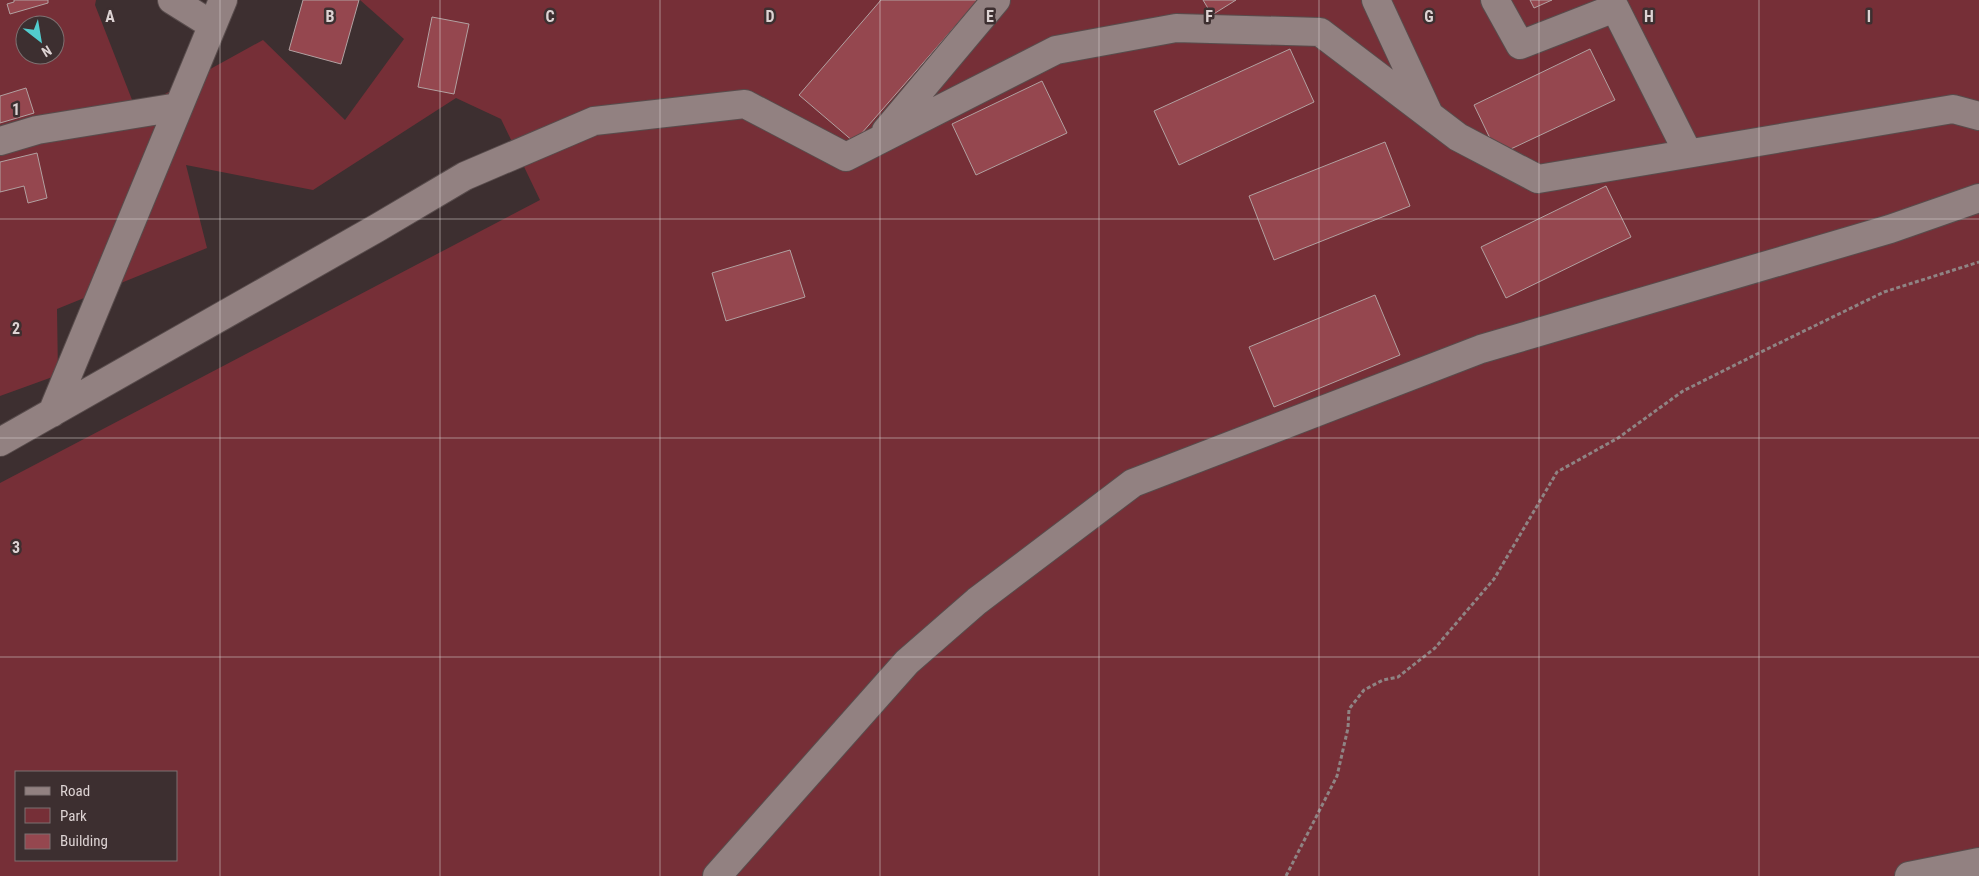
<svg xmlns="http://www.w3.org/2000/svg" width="1979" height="876" viewBox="0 0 1979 876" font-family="'Roboto Condensed',sans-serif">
	<rect width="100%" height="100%" fill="#3d2f30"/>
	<path fill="#762f37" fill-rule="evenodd" d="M0 0H96L95 5 136 110 263 40 345 120 404 39 360 0H1979V876H0V483L540 200 501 119 456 98 313 190 186 165 207 248 57 309 58 375 0 396ZM25 25H55V55H25ZM16 772H176V860H16Z"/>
	<path fill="#95474f" stroke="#b2a1a1" d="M14 0H48V3L10 14 7 4 14 2Z
		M303 0H359L341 64 289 50Z
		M881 0H978L854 142 799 95Z
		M1203 0H1236L1212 15Z
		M1530 0H1552L1534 8Z
		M432 17 469 24 454 94 418 87Z
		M1290 49 1314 102 1179 165 1154 111Z
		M1590 49 1615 100 1498 155 1474 105Z
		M1042 81 1067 133 976 175 952 124Z
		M26 88 34 113 0 123V96Z
		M1385 142 1410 206 1274 260 1249 196Z
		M37 153 47 198 28 203 24 186 0 192V162Z
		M1606 186 1631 237 1506 298 1481 247Z
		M790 250 805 297 726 321 712 273Z
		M1375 295 1400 355 1274 407 1249 347Z"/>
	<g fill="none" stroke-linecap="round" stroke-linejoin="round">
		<g stroke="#584c4c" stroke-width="30">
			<path id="minor" d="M172 0 212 25
				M1376 0 1428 112
				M1495 0 1520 45 1615 8 1688 153
				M886 131 996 0
				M0 141 37 130 178 107
				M52 413 223 0
				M0 442 377 228 465 176 594 121 745 104 846 157 1056 50 1176 28 1320 32 1458 137 1538 179 1953 109 1979 116
				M717 876 907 662 977 601 1133 483 1481 349 1890 229 1979 198
				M1909 876 1979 862"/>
		</g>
		<path stroke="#8f8484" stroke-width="3" stroke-dasharray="4 2.5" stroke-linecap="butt" d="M1286 876 1337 776 1348 728 1349 709 1364 690 1383 680 1398 677 1435 648 1494 579 1557 472 1618 438 1683 391 1761 352 1884 292 1979 262"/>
		<use href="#minor" stroke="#928181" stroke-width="28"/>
	</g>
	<path fill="none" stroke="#ddd3d3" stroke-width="1" stroke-opacity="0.55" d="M220 0V876M440 0V876M660 0V876M880 0V876M1099 0V876M1319 0V876M1539 0V876M1759 0V876M0 219H1979M0 438H1979M0 657H1979"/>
	<g font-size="16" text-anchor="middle" font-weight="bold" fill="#ddd3d3" stroke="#3d2f30" stroke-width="5" stroke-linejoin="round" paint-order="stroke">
		<text x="110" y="22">A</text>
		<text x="330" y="22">B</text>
		<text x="550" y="22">C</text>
		<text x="770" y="22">D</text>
		<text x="990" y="22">E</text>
		<text x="1209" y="22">F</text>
		<text x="1429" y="22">G</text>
		<text x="1649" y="22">H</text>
		<text x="1869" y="22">I</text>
		<text x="16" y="115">1</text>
		<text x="16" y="334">2</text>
		<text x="16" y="553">3</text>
	</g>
	<rect x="15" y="771" width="162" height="90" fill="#3d2f30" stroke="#7d7171"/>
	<rect x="25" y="787" width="25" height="8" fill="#928181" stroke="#7d7171"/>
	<text x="60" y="796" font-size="15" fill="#ddd3d3">Road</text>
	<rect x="25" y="808" width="25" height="15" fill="#762f37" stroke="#7d7171"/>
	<text x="60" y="821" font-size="15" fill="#ddd3d3">Park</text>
	<rect x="25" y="834" width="25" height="15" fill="#95474f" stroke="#7d7171"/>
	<text x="60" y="846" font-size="15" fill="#ddd3d3">Building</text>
	<g transform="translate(40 40) rotate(149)"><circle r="24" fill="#3d2f30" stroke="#7d7171"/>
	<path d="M0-4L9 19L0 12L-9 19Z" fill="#52cdce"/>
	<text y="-8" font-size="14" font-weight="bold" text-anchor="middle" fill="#ddd3d3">N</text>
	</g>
</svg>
